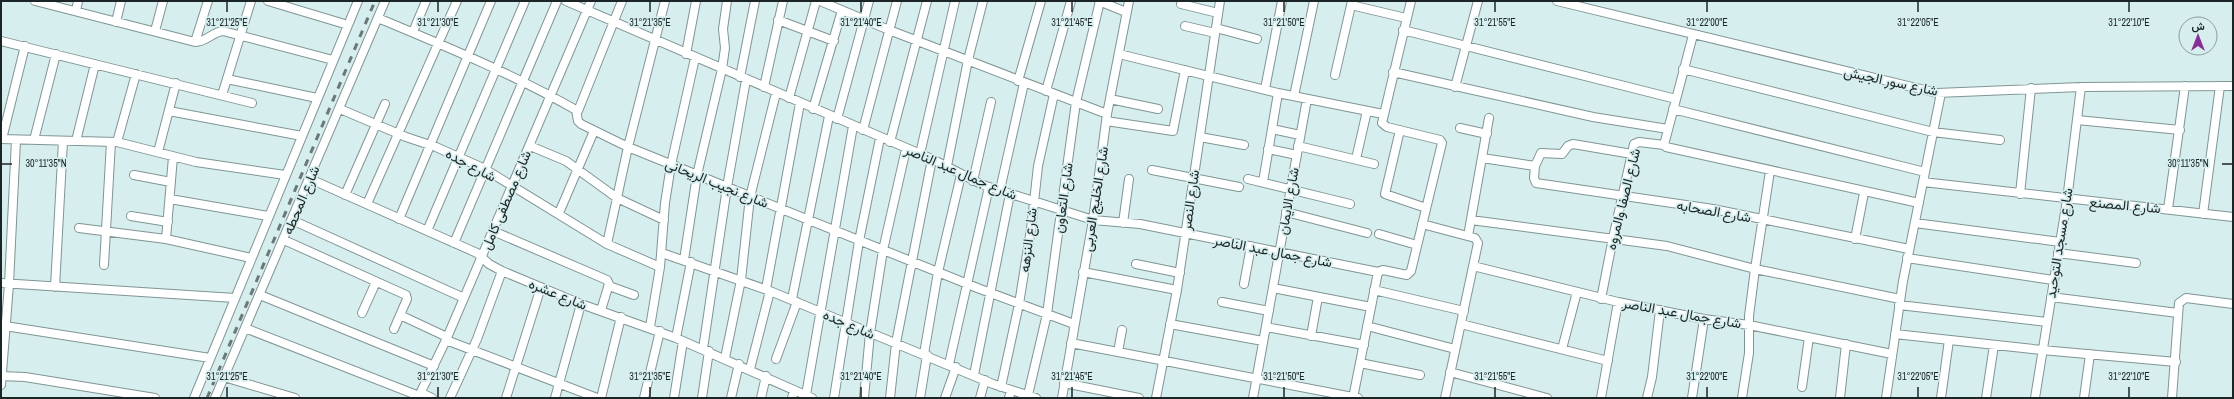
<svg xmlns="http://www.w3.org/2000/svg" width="2234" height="399" viewBox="0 0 2234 399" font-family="'Archivo Narrow',Vazirmatn,sans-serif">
	<rect width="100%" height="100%" fill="#d6eeee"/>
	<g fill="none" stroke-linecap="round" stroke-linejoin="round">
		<g stroke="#809595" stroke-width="10">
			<path id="street" d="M35 1 195 42C207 42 212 32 223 31L333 60
				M268 1 348 25
				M566 1 932 159 983 185 1093 220 1140 224 1378 272
				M820 1 889 30 1107 114
				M1099 1 1126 12
				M1557 1 1937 93 2081 87 2233 86
				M1181 4 1218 13
				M1351 5 1406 18
				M76 11 78 1
				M378 18C445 46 513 74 576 110L578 121 581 124 628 147 727 187 980 289 1074 324
				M778 20 834 41
				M116 22 121 1
				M1185 26 1215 33
				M1216 28 1257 39
				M1403 30 1676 99
				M155 31 163 1
				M413 32 426 1
				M1 41 252 103
				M195 42 208 1
				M686 54 696 1
				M1119 54 1278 93 1383 114
				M1683 69 1933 132 2000 140
				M1393 72 1593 117 1668 129
				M1335 75 1352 1
				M740 77 755 1
				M227 79 317 98
				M1018 81 1041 1
				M764 87 783 1
				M1455 87 1478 1
				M1265 89 1282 1
				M1046 91 1071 1
				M222 95 251 1
				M1294 96 1314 1
				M789 98 816 1
				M1110 99 1158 109
				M340 109 406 137 436 147 483 168 607 244 660 267
				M813 109 842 10
				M1673 109 1925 172
				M169 111 302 136
				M578 111 622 1
				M837 119 869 1
				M2077 120 2180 130
				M1106 121 1173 131 1185 70
				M1460 128 1487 134
				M1272 129 1300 135
				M863 130 897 1
				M1400 130 1385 194 1426 208
				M1200 137 1244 145
				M1 139 117 142 196 162 285 175
				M2 139 25 46
				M34 140 56 54
				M76 141 95 64
				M117 142 136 74
				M890 142 927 1
				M1664 145 1666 147 1919 203
				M530 146 566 161 617 198 664 220
				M1298 146 1374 164
				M1268 149 1297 155
				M158 152 176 83
				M920 154 955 1
				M1482 158 1535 166 1541 153 1562 154 1568 146 1573 144 1632 154
				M1356 159 1367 111
				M947 166 968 60 983 1
				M1535 166 1534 178 1536 183 1713 209 1909 249
				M1152 170 1239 187
				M134 175 171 182
				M310 179 477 253 489 264 502 271 581 304 676 338 812 398
				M1248 179 1350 204
				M973 181 991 102
				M1263 182 1278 93
				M1923 182 2233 217
				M1000 190 1024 83
				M2020 194 2031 88
				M345 195 385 104
				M170 199 268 216
				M367 204 457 1
				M2168 209 2185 86
				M1286 212 1367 233
				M559 213 594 131
				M2203 214 2220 86
				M131 216 168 222
				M399 219 491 1
				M292 220 464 298
				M1471 220 1667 246 1755 269 1900 299
				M1123 223 1129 179
				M1915 223 2060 242
				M1422 224 1475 238 1478 243 1445 398
				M79 228 166 239 251 258
				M427 231 525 1
				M493 231 607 280 609 284 601 310
				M1379 234 1417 245
				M1468 236 1489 118
				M166 239 173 157
				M1855 239 1864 193
				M284 240 406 295 407 299 394 329
				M454 243 557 1
				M607 244 628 147 665 1
				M662 253 770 291 993 384 1036 398
				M2058 253 2136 263
				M1907 258 2053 280
				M684 260 697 175 722 69 725 48 723 29 727 1
				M1136 264 1180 273
				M104 265 111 142
				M1473 266 1618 302 1704 319 1749 325 1892 354
				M1083 272 1177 290
				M1378 272 1383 270 1407 275 1411 271 1442 143 1440 140 1387 127 1382 123 1411 1
				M1 283 235 298
				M1244 284 1251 246
				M609 286 634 295
				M55 287 63 141
				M1273 288 1371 307
				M766 289 800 103
				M1374 290 1464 311
				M260 295 434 366
				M2051 297 2178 313
				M792 299 829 116
				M1601 299 1613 238 1634 144 1639 142 1664 145 1693 35
				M1222 302 1269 311
				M1899 305 2047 322
				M362 313 376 282
				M400 315 447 337
				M1170 324 1263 341
				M1461 324 1608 361
				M5 326 210 358
				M1367 326 1455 349
				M650 327 660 267 665 203 671 165 695 58
				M1266 327 1364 345
				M245 328 419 396
				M1895 334 2042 350 2176 362
				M1311 336 1318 297
				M676 338 691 262
				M446 340 597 398
				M1071 343 1358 398
				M703 349 727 187 746 80
				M1562 349 1577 292
				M1118 352 1122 330
				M924 354 938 272 961 175
				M725 358 741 280 750 197 776 93
				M776 359 797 302
				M1360 363 1420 375
				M949 364 989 187
				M750 369 770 291
				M1450 372 1547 398
				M974 375 1010 194
				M1 376 25 377 155 398
				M224 377 295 398
				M1064 383 1139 398
				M1 385 9 284 16 140
				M1001 387 1019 304 1031 229 1038 166 1054 94
				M1802 387 1809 337
				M421 393 432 398
				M806 395 853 126
				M1028 395 1047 314 1076 102 1100 1
				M194 398 358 1
				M215 398 385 1
				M418 398 446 340 591 1
				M450 398 477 339 502 271
				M506 398 541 287
				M555 398 581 304
				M601 398 621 317
				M644 398 660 331
				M674 398 683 341
				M702 398 709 351
				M731 398 739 364
				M761 398 766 376
				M792 398 794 390
				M834 398 859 241 880 138
				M864 398 870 333 883 250 906 149
				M890 398 896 343 932 159
				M920 398 927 355
				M945 398 956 367
				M980 398 985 380
				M1009 398 1011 390
				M1062 398 1093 220 1107 114 1129 1
				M1156 398 1177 290 1220 1
				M1253 398 1307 99
				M1353 398 1378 272
				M1601 398 1618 302
				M1647 398 1652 377 1660 310
				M1692 398 1704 319
				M1742 398 1749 353V316L1755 269 1770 171
				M1840 398 1846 344
				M1886 398 1903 281 1941 93
				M1941 398 1949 340
				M1986 398 1994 345
				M2035 398 2067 200 2081 87
				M2084 398 2090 354
				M2172 398 2179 303 2186 298 2233 304"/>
		</g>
		<use href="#street" stroke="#fff" stroke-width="8"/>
		<path stroke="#697878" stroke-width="3" stroke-dasharray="7 7" stroke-linecap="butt" d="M207 398 375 1"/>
	</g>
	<path fill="none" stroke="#1c2525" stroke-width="1.5" d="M227 2V12M438 2V12M650 2V12M861 2V12M1072 2V12M1284 2V12M1495 2V12M1707 2V12M1918 2V12M2129 2V12M2 164H12M2222 164H2232M227 387V397M438 387V397M650 387V397M861 387V397M1072 387V397M1284 387V397M1495 387V397M1707 387V397M1918 387V397M2129 387V397"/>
	<g text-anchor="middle" stroke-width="3.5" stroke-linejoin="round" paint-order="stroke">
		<g font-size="14" fill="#1c2525" stroke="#d6eeee">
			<text transform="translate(1891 81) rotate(12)" y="5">شارع سور الجيش</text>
			<text transform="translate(471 165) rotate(28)" y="5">شارع جده</text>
			<text transform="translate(961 172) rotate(23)" y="5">شارع جمال عبد الناصر</text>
			<text transform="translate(717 183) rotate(22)" y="5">شارع نجيب الريحانى</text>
			<text transform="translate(1063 198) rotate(-82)" y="5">شارع التعاون</text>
			<text transform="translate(1095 199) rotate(-81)" y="5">شارع الخليج العربى</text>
			<text transform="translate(1623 199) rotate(-76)" y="5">شارع الصفا والمروه</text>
			<text transform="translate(301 200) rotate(-67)" y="5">شارع المحطه</text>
			<text transform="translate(506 200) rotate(-67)" y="5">شارع مصطفى كامل</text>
			<text transform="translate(1190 200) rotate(-82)" y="5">شارع النصر</text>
			<text transform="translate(1288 201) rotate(-80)" y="5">شارع الايمان</text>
			<text transform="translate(2125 205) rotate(5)" y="5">شارع المصنع</text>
			<text transform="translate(1714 211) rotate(10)" y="5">شارع الصحابه</text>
			<text transform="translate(1028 240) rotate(-83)" y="5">شارع النزهه</text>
			<text transform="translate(2059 243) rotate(-81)" y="5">شارع مسجد التوحيد</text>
			<text transform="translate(1273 251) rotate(11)" y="5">شارع جمال عبد الناصر</text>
			<text transform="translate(558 294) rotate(22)" y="5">شارع عشره</text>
			<text transform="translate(1682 313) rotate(10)" y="5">شارع جمال عبد الناصر</text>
			<text transform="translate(849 324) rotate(23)" y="5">شارع جده</text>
		</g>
	</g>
	<g font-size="10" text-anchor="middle" fill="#1c2525" stroke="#d6eeee" stroke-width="3.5" stroke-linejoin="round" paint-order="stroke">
		<text x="227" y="26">31°21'25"E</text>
		<text x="438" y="26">31°21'30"E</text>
		<text x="650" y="26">31°21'35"E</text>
		<text x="861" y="26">31°21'40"E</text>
		<text x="1072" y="26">31°21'45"E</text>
		<text x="1284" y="26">31°21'50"E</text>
		<text x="1495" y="26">31°21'55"E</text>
		<text x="1707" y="26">31°22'00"E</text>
		<text x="1918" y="26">31°22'05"E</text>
		<text x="2129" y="26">31°22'10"E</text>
		<text x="46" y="167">30°11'35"N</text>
		<text x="2188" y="167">30°11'35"N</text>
		<text x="227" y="380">31°21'25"E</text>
		<text x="438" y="380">31°21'30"E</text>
		<text x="650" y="380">31°21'35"E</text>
		<text x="861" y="380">31°21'40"E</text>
		<text x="1072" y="380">31°21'45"E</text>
		<text x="1284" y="380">31°21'50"E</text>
		<text x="1495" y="380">31°21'55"E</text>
		<text x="1707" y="380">31°22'00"E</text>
		<text x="1918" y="380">31°22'05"E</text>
		<text x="2129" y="380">31°22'10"E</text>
	</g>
	<rect width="2234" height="399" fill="none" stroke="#1c2525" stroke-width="4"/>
	<g transform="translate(2198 36)"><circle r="19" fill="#d6eeee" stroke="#8c9e9e"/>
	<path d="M0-3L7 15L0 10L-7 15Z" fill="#892d98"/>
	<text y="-6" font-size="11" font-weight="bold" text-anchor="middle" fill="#1c2525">ش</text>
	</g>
</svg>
